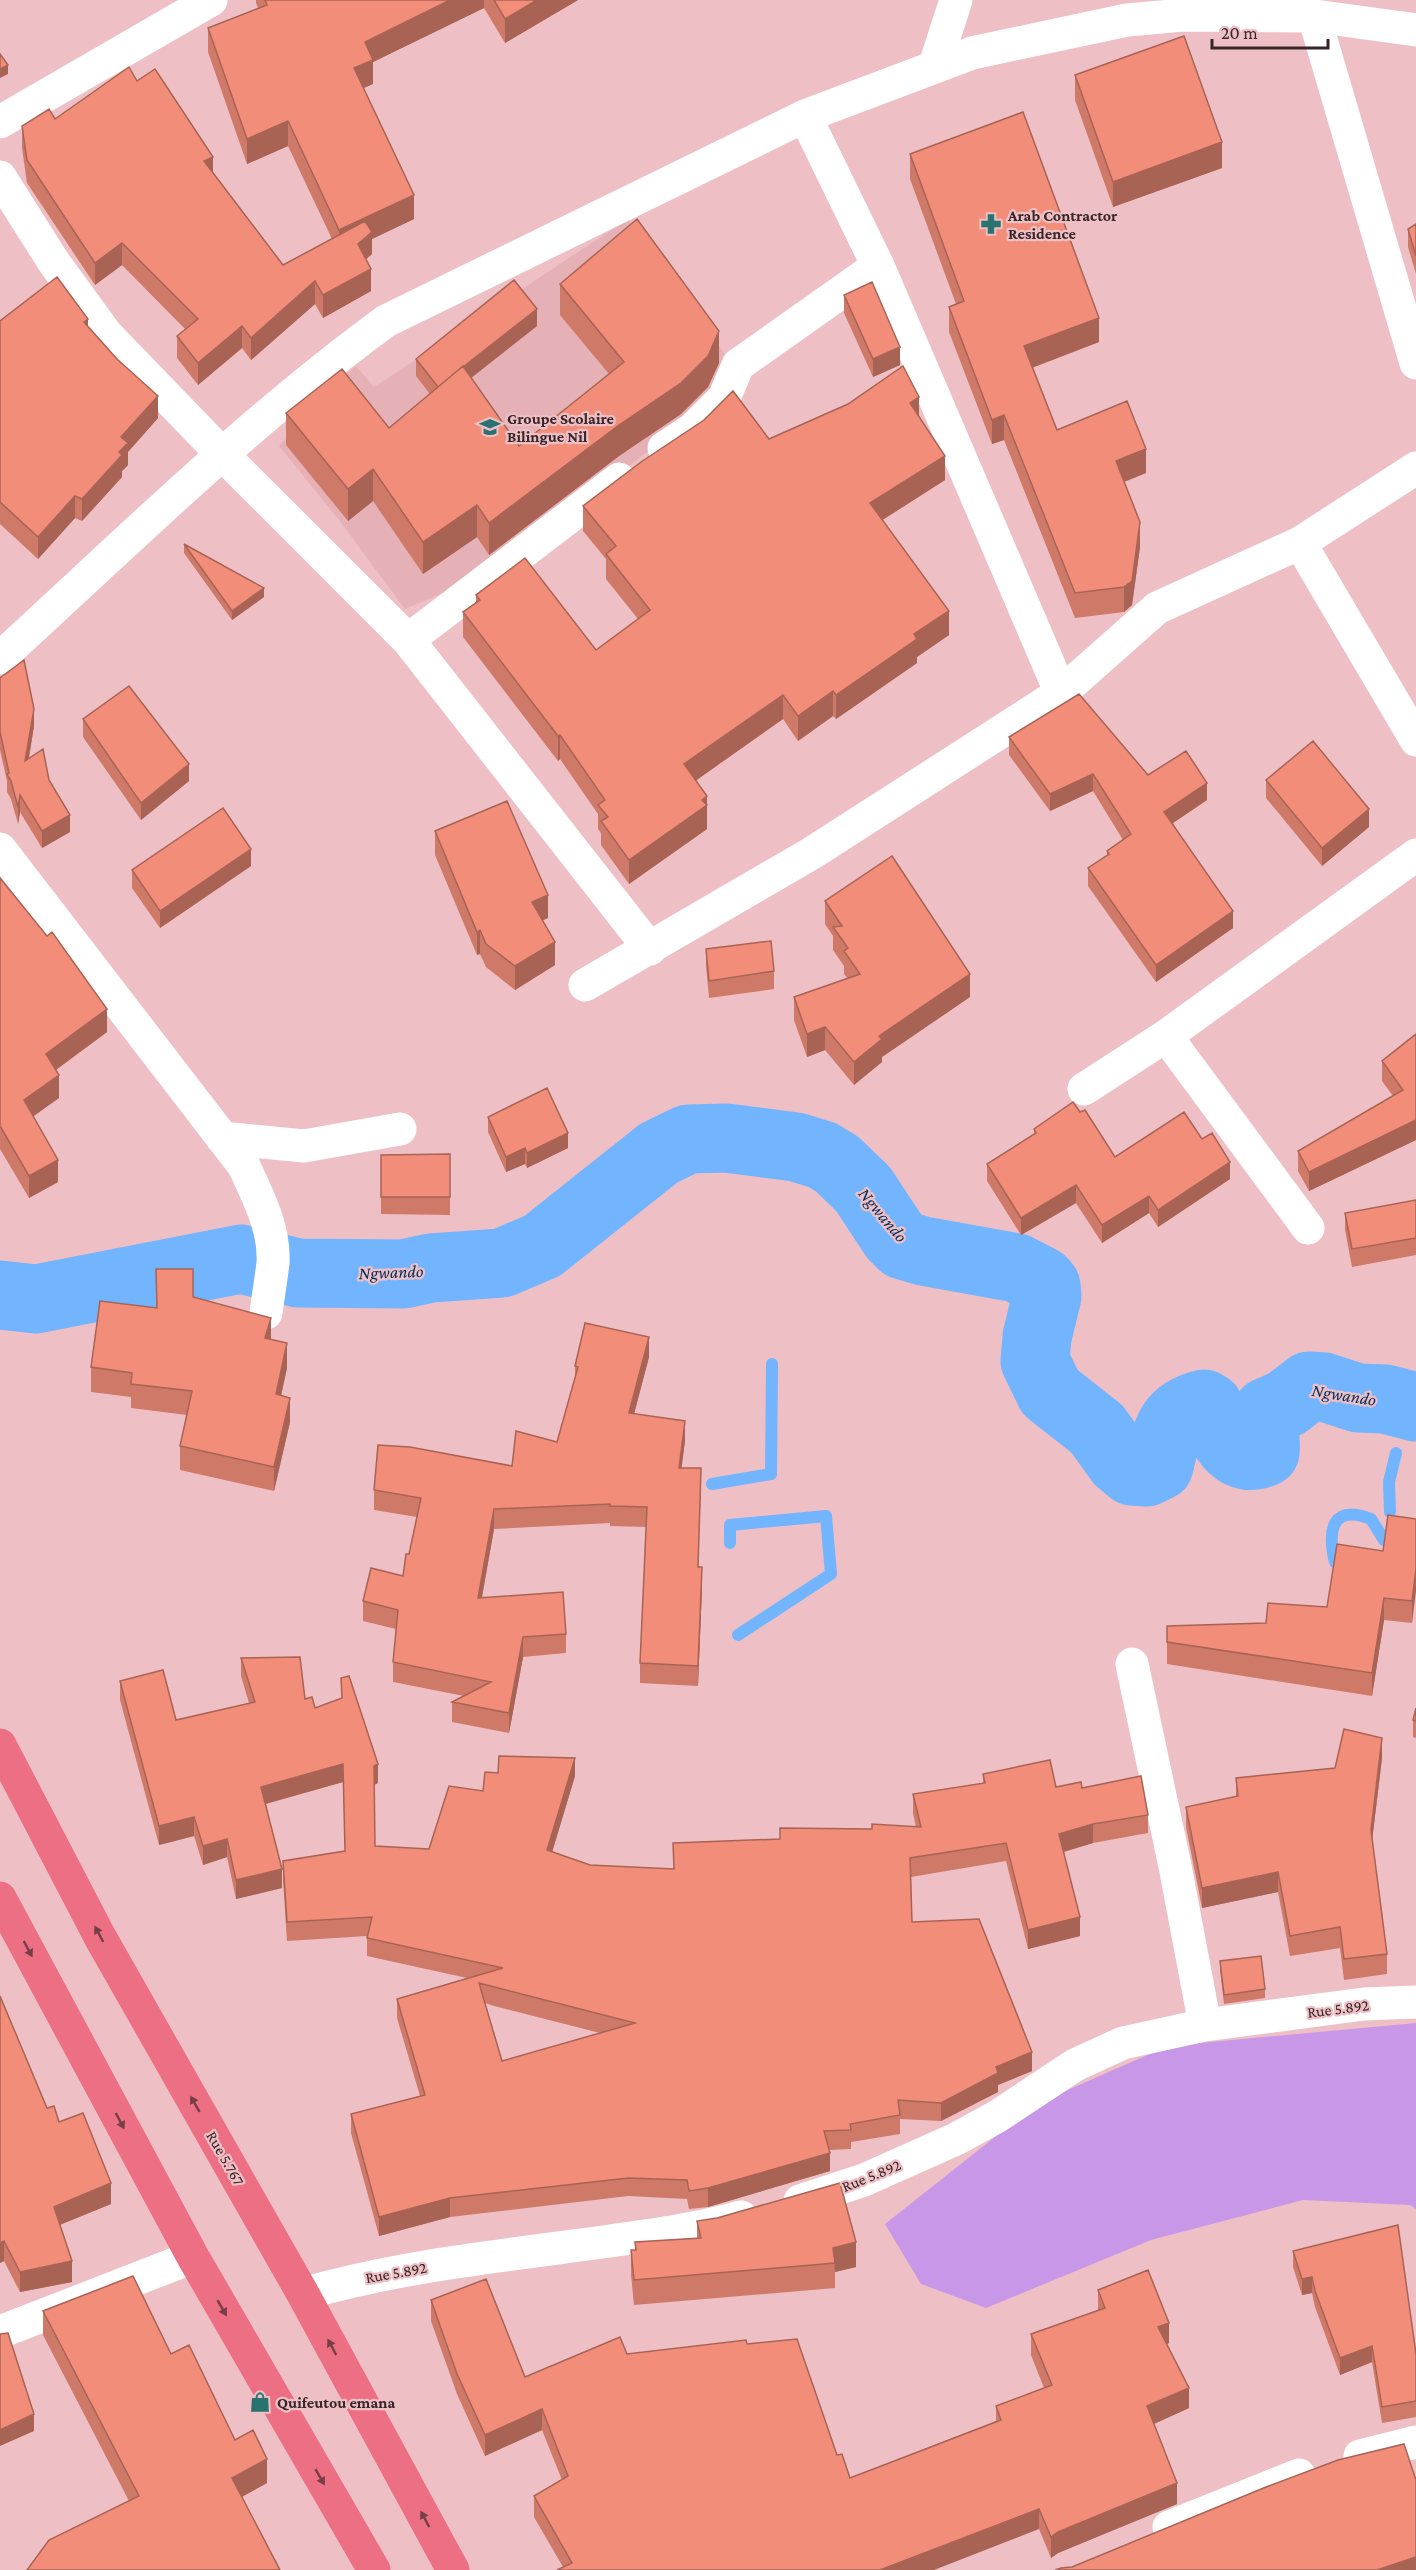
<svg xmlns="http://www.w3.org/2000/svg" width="1416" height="2570" viewBox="0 0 1416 2570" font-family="'Crimson Pro',serif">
	<rect width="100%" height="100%" fill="#eec0c5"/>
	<path fill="#e5b1b6" d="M628 219 727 357 710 407 643 455 490 573 405 609 339 520 279 446 340 380 356 366 374 387Z"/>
	<path fill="#c997e8" d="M1416 2023V2209L1410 2205 1303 2200 1151 2240 986 2308 921 2284 885 2224 1038 2103 1168 2046Z"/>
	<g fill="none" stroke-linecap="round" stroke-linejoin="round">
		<path stroke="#72b4fe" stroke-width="12" d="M712 1484 771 1474 772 1364
			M1390 1512 1389 1482 1396 1453
			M730 1543V1525L826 1516 831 1574 738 1635
			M1335 1562C1327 1530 1332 1504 1371 1519L1384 1540"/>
		<path stroke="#72b4fe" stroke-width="69" d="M0 1295 36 1299 241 1259 298 1273 403 1274 431 1268 502 1263 542 1246 659 1153 688 1139 726 1138 796 1147 822 1155 837 1164 863 1189 894 1236 903 1245 923 1251 1017 1268 1042 1281 1046 1286 1047 1296 1037 1337 1035 1361 1050 1392 1097 1429 1120 1461 1132 1471 1147 1472 1159 1466C1167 1434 1167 1413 1204 1404L1209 1407C1221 1431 1232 1467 1265 1452 1267 1439 1261 1424 1267 1412L1287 1403 1309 1386 1324 1387 1358 1398 1385 1399 1416 1407"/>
		<path stroke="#fff" stroke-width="33" d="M1314 16 1416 363
			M935 65 956 0
			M805 116 878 266 1061 693
			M0 122 211 0
			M0 177 53 261 106 334 222 454 408 640
			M664 448 693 429 724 398 738 365 878 266
			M619 479 408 640 650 949
			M1300 543 1416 740
			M0 658C126 543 248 422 386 321L805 116 972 53 1127 20 1183 15 1314 16 1416 30
			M0 849 244 1166C258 1197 275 1228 273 1263 271 1280 268 1297 266 1313
			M585 985 812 853 1061 693 1157 608 1300 543 1416 468
			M1166 1036 1308 1228
			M1084 1089 1166 1036 1416 855
			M222 1138 304 1146 400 1129
			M1132 1664 1175 1866 1205 2025
			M800 2201 864 2180 956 2139 998 2116 1075 2065 1123 2043 1205 2025 1364 2004 1416 2002
			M303 2294C396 2267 492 2257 588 2244 639 2237 691 2231 741 2217
			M0 2332 193 2257
			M1360 2456 1416 2442
			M1169 2527 1299 2475"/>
		<path stroke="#ec6f83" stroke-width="33" d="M0 1745 100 1937 303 2294 453 2570
			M0 1898 193 2257 374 2570"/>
	</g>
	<path fill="#cf7968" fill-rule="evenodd" d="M256 0H578L505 43 484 8 373 62V84L364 88 414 219 372 239V254L366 259 371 291 323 318 315 304 251 360 242 348 198 385 177 358V336L185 329 122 265 95 285 27 183 22 148V126L55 119 137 81 213 174 283 265 332 239 288 146 247 164 208 52V28L258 8 256 3Z
		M1075 75 1222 168 1113 207 1075 100Z
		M910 154 1099 342 1033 367 1057 430 1146 473 1124 482 1140 547 1132 605 1124 612 1075 618 1004 440 992 444 949 332V307L956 304 910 179Z
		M1416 224V274L1408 247V229Z
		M560 284 719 363 708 387 681 414 619 456 489 555 477 537 423 574 373 501 348 521 286 445V413L389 428 430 394 416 376V359L537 326 471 378 519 446 609 374 560 315Z
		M844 295 900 365 873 377 844 313Z
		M0 321 88 327 158 418 128 452V465L122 471V477L82 521 75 518 38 559 0 524Z
		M919 417 945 480 882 520 949 635 917 657V663L836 719 833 716 798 741 783 719 696 780 707 796V829L629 884 601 845V833L598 829V814L560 759 558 761 463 637V612L476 602V595L596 650 638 619 606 579V559L583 531V506L769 439Z
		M184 544 264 597 232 620 184 553Z
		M0 678 34 726 29 759 49 780 70 832 42 848 20 812 18 824 11 799 7 792V781L0 750Z
		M83 719 189 781 141 820 83 737Z
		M1009 737 1148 775 1207 800 1173 823 1233 928 1156 982 1088 886V868L1107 856V851L1123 840 1093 791 1050 811 1009 755Z
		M1266 780 1369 827 1322 866 1266 798Z
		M435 831 548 918 543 920 555 965 515 990 486 967 480 954 477 955 435 855Z
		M251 866 160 928 132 888V870Z
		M0 878 107 1032 56 1070 59 1098 33 1116 58 1182 29 1198 0 1149Z
		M825 901 970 997 882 1057V1062L854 1085 825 1050 807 1057 794 1020V997L848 979 844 974V966L833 950V936L825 924Z
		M706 949 774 971V989L709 998 706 966Z
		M1416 1034V1140L1309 1191 1298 1171V1151L1393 1096 1382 1081V1061Z
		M1080 1112 1115 1157 1230 1179 1158 1227 1149 1213 1102 1243 1076 1203 1021 1235 987 1181V1164L1034 1135V1129Z
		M488 1117 568 1148 527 1168 525 1164 506 1172 488 1132Z
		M450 1154V1215L381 1214V1155Z
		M1416 1200V1255L1352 1267 1345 1230V1213Z
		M156 1269 193 1297 271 1340 287 1368 281 1395 290 1422 274 1491 180 1470V1446L187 1415 131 1408V1397L91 1392V1367L156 1308Z
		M649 1357 634 1414 685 1441 681 1468 701 1488 698 1567 702 1587 698 1686 640 1683V1663L646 1527 610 1526V1523L494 1529 482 1598 566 1634V1653L523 1657 509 1733 452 1722V1702L464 1696 393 1682V1662L396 1629 363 1621V1601L403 1576 409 1554 417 1517 374 1510V1490L512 1466 557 1442 575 1378V1366Z
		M1416 1519 1412 1623 1384 1620 1372 1696 1167 1664V1642L1266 1623 1327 1607Z
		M241 1658 305 1699 315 1708 378 1783 374 1784 375 1846 429 1849 483 1791 575 1776 552 1852 590 1865 673 1869 780 1839 872 1829 916 1827 913 1813V1794L983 1783V1774L1056 1787 1082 1788 1148 1815V1833L1093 1843 1064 1852 1080 1936 1028 1949 1006 1861 911 1877 912 1922 1032 2071 998 2085V2092L941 2121 900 2119V2134L851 2142V2149L829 2150 830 2171 708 2207 689 2209 687 2199 628 2196 450 2217 379 2236 351 2133V2114L420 2096 397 2018V1999L467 1978 367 1956V1936L287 1941 283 1880V1861L345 1851 343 1782 266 1804 282 1888 236 1899 227 1857 203 1865 194 1836 159 1845 120 1700V1681L176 1720 249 1703 241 1676ZM485 2003 494 2006 600 2033 502 2061Z
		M1416 1708V1738L1413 1737V1720Z
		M1382 1758 1372 1840 1387 1954V1974L1344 1980 1340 1948 1290 1956 1278 1892 1202 1908 1186 1827V1807L1236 1796V1778L1335 1768Z
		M1220 1961 1265 1989V1998L1224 2004 1220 1970Z
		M0 1996 47 2108 59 2122 111 2204 60 2225 72 2282 20 2292 4 2261 0 2263Z
		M697 2221 856 2267 835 2272V2288L634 2305 631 2275V2250H635V2242L697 2238Z
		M1293 2251 1416 2354V2417L1382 2423 1372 2362 1340 2375 1315 2307 1312 2293 1302 2295 1293 2267Z
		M1098 2290 1169 2343 1167 2344 1189 2408 1154 2424 1177 2504 1058 2553 1051 2558 1039 2529 563 2567 534 2517V2496L562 2480 542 2430 485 2456 457 2394 431 2321V2300L525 2377 627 2354 747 2344 837 2455 850 2478 996 2421V2406L1044 2388 1031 2355V2334L1098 2310Z
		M43 2311 171 2354 267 2483 242 2497 129 2501 43 2335Z"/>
	<path fill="#a96355" d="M450 0H484V8L373 62V84L354 92V68L365 42Z
		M537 0H578L505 43V19Z
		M8 65V74L0 78V69Z
		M288 121V146L247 164V139Z
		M1222 142V168L1113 207V182Z
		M213 157V179L204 161Z
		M414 195V219L372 239V254L358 266 339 255V230Z
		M122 243V265L95 285V263Z
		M371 269V291L323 318V295Z
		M315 281V304L251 360V338Z
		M537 309V326L438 404V387Z
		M1099 318V342L1024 371V346Z
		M88 319V341L84 322Z
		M242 326V348L198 385V363Z
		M719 331V363L708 387 681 414 619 456 489 555V523Z
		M900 347V365L873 377V359Z
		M158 396V418L128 452V465L122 471V477L82 521V499L121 437Z
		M919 397V421L910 403Z
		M1004 415V440L992 444V420Z
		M1146 449V473L1116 485V461Z
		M945 456V480L870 528V503Z
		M373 469V501L348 521V489Z
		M75 496V518L38 559V537Z
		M477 505V537L423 574V542Z
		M1140 522V547L1132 605 1124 612V587Z
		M264 588V597L232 620V611Z
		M949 611V635L917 657V663L836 719V695L914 634Z
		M833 691V716L798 741V716Z
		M783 695V719L684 789V764Z
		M34 709V726L25 779V761Z
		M560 735V759L558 761V736Z
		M189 764V781L141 820V803Z
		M1093 774V791L1050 811V794Z
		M1207 783V800L1164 829V812Z
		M20 795V812L18 824V807Z
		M707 796V829L629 884V860Z
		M1369 809V827L1322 866V848Z
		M70 815V832L42 848V831Z
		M251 849V866L160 928V911Z
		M548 895V918L532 925V902Z
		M1233 911V928L1156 982V965Z
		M480 930V954L477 955V932Z
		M555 942V965L515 990V966Z
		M970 974V997L882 1057V1062L854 1085V1062L879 1036Z
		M107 1009V1032L46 1077V1054Z
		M825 1027V1050L807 1057V1034Z
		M59 1075V1098L24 1123V1100Z
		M1416 1120V1140L1309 1191V1172Z
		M568 1133V1148L527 1168V1153Z
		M525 1148V1164L506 1172V1157Z
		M58 1160V1182L29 1198V1176Z
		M1230 1162V1179L1158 1227V1210Z
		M1076 1185V1203L1021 1235V1218Z
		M1149 1196V1213L1102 1243V1225Z
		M271 1318V1343L265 1338Z
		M649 1337V1357L629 1433V1413Z
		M287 1343V1368L276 1419V1394Z
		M290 1398V1422L274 1491V1467Z
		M685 1421V1441L679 1488V1468Z
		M494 1509V1529L478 1618V1598Z
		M702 1567V1587L698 1686V1666Z
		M1416 1569V1591L1412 1623V1601Z
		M1384 1598V1620L1372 1696V1673Z
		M523 1637V1657L509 1733V1713Z
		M1382 1738V1758L1371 1850V1830Z
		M575 1758V1776L547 1869V1850Z
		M343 1764V1782L261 1805V1787Z
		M378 1764V1783L374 1785V1766Z
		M194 1817V1836L159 1845V1826Z
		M1093 1824V1843L1059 1853V1834Z
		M227 1839V1857L203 1865V1846Z
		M282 1869V1888L236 1899V1880Z
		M1278 1872V1892L1202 1908V1888Z
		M1080 1917V1936L1028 1949V1930Z
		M1032 2052V2071L998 2085V2092L941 2121V2103L996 2067Z
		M830 2153V2171L708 2207V2188Z
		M111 2183V2204L54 2227V2207Z
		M450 2198V2217L379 2236V2217Z
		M4 2241V2261L0 2263V2243Z
		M856 2242V2267L835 2272 833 2248Z
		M72 2261V2282L20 2292V2272Z
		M1312 2277V2293L1302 2295V2279Z
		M1169 2323V2343L1158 2348V2327Z
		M1372 2346V2362L1340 2375V2358Z
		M1189 2388V2408L1147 2427V2406Z
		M542 2409V2430L485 2456V2435Z
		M34 2414V2431L0 2446V2430Z
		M267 2459V2483L232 2502V2478Z
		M1177 2483V2504L1058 2553 1051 2558V2537L1058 2532Z
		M1039 2509V2529L934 2570H880Z
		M1416 2557V2570H1377Z"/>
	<path fill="#f18d79" stroke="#a96355" stroke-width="1.5" fill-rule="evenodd" d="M265 0H450L365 42 373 60 354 68 414 195 339 230 288 121 247 139 208 28 267 5Z
		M494 0H537L505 19Z
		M1184 36 1222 142 1113 182 1075 75Z
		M0 54 8 65 0 69Z
		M129 67 137 81 155 69 213 157 204 161 283 265 365 221 372 232 358 244 371 269 323 295 315 281 251 338 242 326 198 363 177 336 198 319 122 243 95 263 27 160 22 126 49 109 55 119Z
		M1023 112 1099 318 1024 346 1057 430 1127 401 1146 449 1116 461 1140 522 1132 581 1124 587 1075 593 1004 415 992 420 949 307 964 301 910 154Z
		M637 219 719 331 708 356 681 383 619 425 489 523 477 505 423 542 373 469 348 489 286 413 342 369 389 428 463 366 519 446 624 362 560 284Z
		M1416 224V256L1408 229Z
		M57 277 88 319 84 322 117 359 158 396 121 437 128 443 119 452 122 455 82 499 75 496 38 537 0 502V321Z
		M514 280 537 309 463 367V366L438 387 416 359Z
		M872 282 900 347 873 359 844 295Z
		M903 366 919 397 910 403 945 456 870 503 949 611 914 634 917 639 836 695 833 691 798 716 783 695 684 764 707 796 702 800 707 805 629 860 601 821 608 817 598 805 605 800 560 735 558 736 463 612 480 600 476 595 525 558 596 650 650 610 606 554 616 546 583 506 641 462 704 420 733 391 769 439 848 404Z
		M184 544 264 588 232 611Z
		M24 660 34 709 25 761 43 749 49 780 70 815 42 831 20 795 18 807 11 781 7 774 9 773 0 732V678Z
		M129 686 189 764 141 803 83 719Z
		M1079 694 1148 775 1186 751 1207 783 1164 812 1233 911 1156 965 1088 868 1109 854 1107 851 1131 834 1093 774 1050 794 1009 737Z
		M1313 741 1369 809 1322 848 1266 780Z
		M507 801 548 895 532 902 555 942 515 966 486 944 480 930 477 932 435 831Z
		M223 808 251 849 160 911 132 870Z
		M892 856 970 974 879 1036 882 1039 854 1062 825 1027 807 1034 794 997 860 974 844 951 848 948 833 927 842 926 825 901Z
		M0 878 47 936 52 932 107 1009 46 1054 59 1075 24 1100 58 1160 29 1176 0 1126Z
		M771 941 774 971 709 981 706 949Z
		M1416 1034V1120L1309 1172 1298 1151 1403 1090 1382 1061Z
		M547 1088 568 1133 527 1153 525 1148 506 1157 488 1117Z
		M1073 1102 1080 1112 1085 1110 1115 1157 1184 1112 1202 1139 1212 1133 1230 1162 1158 1210 1149 1196 1102 1225 1076 1185 1021 1218 987 1164 1036 1133 1034 1129Z
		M450 1154V1197H381V1155Z
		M1416 1200V1238L1352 1249 1345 1213Z
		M156 1269H193V1297L271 1318 265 1338 287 1343 276 1394 290 1398 274 1467 180 1446 192 1391 131 1384 132 1373 91 1367 100 1301 157 1308Z
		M585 1323 649 1337 629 1413 685 1421 679 1468H701L698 1567H702L698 1666 640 1663 647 1507 610 1506V1504L494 1509 478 1598 563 1592 566 1634 523 1637 509 1713 452 1702 491 1682 393 1662 398 1610 363 1601 371 1568 403 1576 406 1554H409L421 1498 374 1490 378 1445 410 1447 512 1466 516 1431 557 1442 578 1367 575 1366Z
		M1388 1515 1416 1519V1569L1412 1601 1384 1598 1372 1673 1167 1642V1626L1266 1623 1268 1603 1327 1607 1337 1544 1383 1551Z
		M300 1657 305 1699 312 1697 315 1708 342 1698 341 1678 349 1676 378 1764 374 1766 375 1846 429 1849 449 1786 483 1791 485 1772 498 1773 499 1756 575 1758 547 1850 590 1865 674 1869 673 1843 780 1839V1828L872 1829V1824L921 1827 913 1794 985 1783 983 1774 1050 1760 1056 1787 1081 1782 1082 1788 1141 1776 1148 1815 1093 1824 1059 1834 1080 1917 1028 1930 1006 1843 910 1858 912 1922 979 1919 1032 2052 996 2067 998 2073 941 2103 898 2100 900 2115 850 2124 851 2130 824 2131 830 2153 708 2188 689 2191 687 2180 628 2178 450 2198 379 2217 351 2114 425 2095 397 1999 503 1968 367 1938 372 1917 287 1922 283 1861 345 1851 343 1764 261 1787 282 1869 236 1880 227 1839 203 1846 194 1817 159 1826 120 1681 163 1670 176 1720 255 1702 241 1658ZM479 1983 635 2023 502 2061Z
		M1416 1708V1721L1413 1720Z
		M1344 1729 1382 1738 1371 1830 1387 1954 1344 1959 1340 1927 1290 1936 1278 1872 1202 1888 1186 1807 1238 1796 1236 1778 1335 1768Z
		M1261 1956 1265 1989 1224 1995 1220 1961Z
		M0 1996 47 2108 54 2106 59 2122 83 2113 111 2183 54 2207 72 2261 20 2272 4 2241 0 2243Z
		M840 2183 856 2242 833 2248 835 2263 634 2280 631 2250H636L635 2242 701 2238 697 2221 717 2218Z
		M1398 2225 1416 2354V2401L1382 2407 1372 2346 1340 2358 1315 2291 1312 2277 1302 2279 1293 2251Z
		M1148 2270 1169 2323 1158 2327 1189 2388 1147 2406 1177 2483 1058 2532 1051 2537 1039 2509 880 2570H557L572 2563 534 2496 568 2476 542 2409 485 2435 457 2374 431 2300 486 2279 525 2377 620 2337 627 2354 746 2340 747 2344 797 2339 837 2455 842 2454 850 2478 1001 2420 996 2406 1052 2385 1031 2334 1105 2308 1098 2290Z
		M133 2276 171 2354 189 2345 235 2440 253 2430 267 2459 232 2478 280 2570H27L49 2540 139 2496 43 2311Z
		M8 2333 34 2414 0 2430V2334Z
		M1404 2444 1416 2480V2557L1377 2570H1055L1061 2568 1072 2567 1266 2487 1338 2460Z"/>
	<defs><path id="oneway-solid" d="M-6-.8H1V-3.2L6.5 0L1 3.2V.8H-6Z" transform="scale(1.5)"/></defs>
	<g fill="#763f47">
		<use href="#oneway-solid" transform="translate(99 1934) rotate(-118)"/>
		<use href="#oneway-solid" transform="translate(28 1949) rotate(62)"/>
		<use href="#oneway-solid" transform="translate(195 2104) rotate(-120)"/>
		<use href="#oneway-solid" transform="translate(120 2121) rotate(62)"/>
		<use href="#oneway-solid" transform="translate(222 2308) rotate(60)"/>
		<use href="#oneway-solid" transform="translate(332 2347) rotate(-118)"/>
		<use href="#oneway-solid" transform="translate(320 2477) rotate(60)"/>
		<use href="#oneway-solid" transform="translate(425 2519) rotate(-118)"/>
	</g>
	<defs>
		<g id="pharmacy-bare" transform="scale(1.62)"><path d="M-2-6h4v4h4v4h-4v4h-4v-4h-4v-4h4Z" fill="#287270" stroke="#eec0c5" stroke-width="2.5" paint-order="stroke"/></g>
		<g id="school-bare" transform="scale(1.62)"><path d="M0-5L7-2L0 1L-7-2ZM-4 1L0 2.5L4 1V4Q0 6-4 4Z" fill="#287270" stroke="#eec0c5" stroke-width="2.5" paint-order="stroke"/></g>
		<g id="shop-bare" transform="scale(1.62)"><path d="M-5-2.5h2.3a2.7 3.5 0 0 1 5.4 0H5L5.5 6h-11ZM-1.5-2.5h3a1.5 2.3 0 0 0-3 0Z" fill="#287270" stroke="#eec0c5" stroke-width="2.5" paint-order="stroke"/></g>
	</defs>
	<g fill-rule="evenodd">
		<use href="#pharmacy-bare" x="991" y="224"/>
		<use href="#school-bare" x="490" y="427"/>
		<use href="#shop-bare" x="260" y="2402"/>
	</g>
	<g text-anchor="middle" stroke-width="4.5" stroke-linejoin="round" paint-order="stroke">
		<g font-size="16" font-weight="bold" fill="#372527" stroke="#eec0c5" text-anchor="start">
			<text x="1008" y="221">Arab Contractor<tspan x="1008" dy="18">Residence</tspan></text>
			<text x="507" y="424">Groupe Scolaire<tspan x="507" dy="18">Bilingue Nil</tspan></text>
			<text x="277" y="2408">Quifeutou emana</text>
		</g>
		<g font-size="16" fill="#372527" stroke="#eec0c5">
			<text transform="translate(1338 2008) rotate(-7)" y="6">Rue 5.892</text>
			<text transform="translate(226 2158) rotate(60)" y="6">Rue 5.767</text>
			<text transform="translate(871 2175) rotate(-22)" y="6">Rue 5.892</text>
			<text transform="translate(396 2272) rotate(-10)" y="6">Rue 5.892</text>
		</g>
		<g font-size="18" font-style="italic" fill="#00305d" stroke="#eec0c5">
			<text transform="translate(883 1215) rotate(50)" y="6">Ngwando</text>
			<text transform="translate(391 1272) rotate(-2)" y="6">Ngwando</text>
			<text transform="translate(1344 1395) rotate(9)" y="6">Ngwando</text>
		</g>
	</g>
	<path d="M1212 39v9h116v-9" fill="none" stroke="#372527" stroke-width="3"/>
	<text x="1221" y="39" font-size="18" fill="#372527" stroke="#eec0c5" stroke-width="4.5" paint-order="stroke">20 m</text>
</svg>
